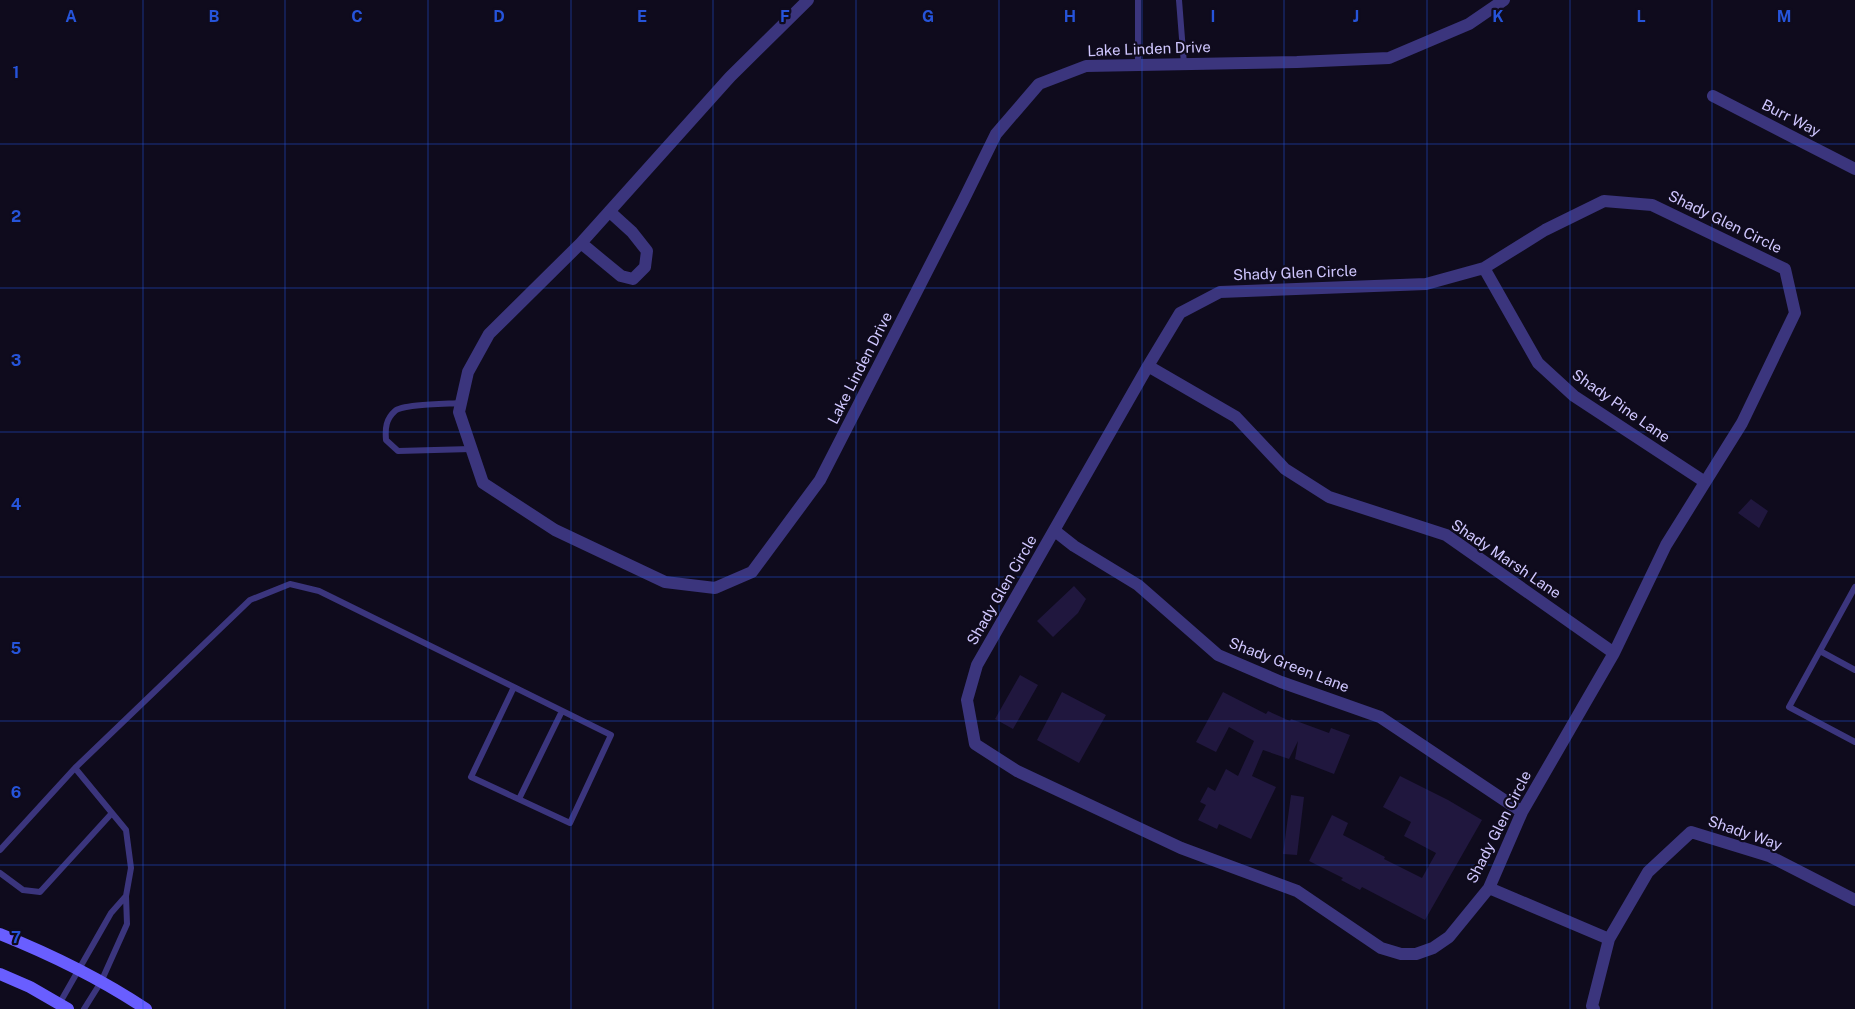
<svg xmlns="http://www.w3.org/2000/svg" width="1855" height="1009" viewBox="0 0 1855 1009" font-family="'Public Sans',sans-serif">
	<rect width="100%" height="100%" fill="#0f0b1d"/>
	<path fill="#20173e" d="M1751 499 1768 511 1759 528 1738 513Z
		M1074 586 1086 599 1078 613 1053 637 1037 621Z
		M1020 675 1038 685 1013 729 995 719Z
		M1062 692 1106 715 1079 763 1037 740Z
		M1223 692 1266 714 1268 711 1290 721 1291 719 1329 733 1331 728 1350 735 1334 774 1295 759 1298 741 1289 759 1263 750 1252 776 1276 787 1251 839 1219 824 1217 829 1198 820 1206 805 1200 802 1208 787 1215 791 1226 769 1238 776 1254 741 1229 727 1216 752 1196 742Z
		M1400 776 1448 800 1482 820 1425 920 1362 887 1360 890 1341 880 1343 878 1309 861 1332 815 1348 823 1343 835 1385 857 1384 859 1422 878 1436 853 1404 836 1411 822 1383 807Z
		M1291 795 1304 797 1297 855 1283 854Z"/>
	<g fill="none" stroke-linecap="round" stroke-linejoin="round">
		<path stroke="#3b357d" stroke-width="6" d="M1138 0V65
			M1179 0 1184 64
			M461 403C448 404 402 404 395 411 386 419 385 428 386 440L398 451 471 449
			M1855 587 1789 707 1855 742
			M1820 651 1855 670
			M75 768 126 830 131 868 126 896
			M519 799 562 711
			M0 850 75 768 250 600 290 584 319 591 611 735 570 823 471 777 514 687
			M0 873 23 890 40 892 112 813
			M58 1006 111 913 126 896 127 924 101 982 84 1009"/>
		<path stroke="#3b357d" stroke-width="12" d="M808 0 730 77 581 243 489 334 468 372 459 412 483 483 555 530 665 582 715 588 752 572 820 480 963 201 996 134 1039 84 1086 66 1297 62 1389 58 1469 24 1504 0
			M1713 96 1855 169
			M1604 201 1652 205 1785 269 1795 313 1742 423 1666 545 1614 653 1522 812 1489 888 1449 937 1433 948 1416 954H1401L1381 948 1297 891 1181 848 1017 771 975 744 967 700 977 665 1148 366 1180 313 1220 292 1426 284 1484 268 1545 230Z
			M581 243 621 276 633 279 645 267 647 251 632 232 610 212
			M1484 268 1538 363 1574 396 1705 482
			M1148 366 1236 417 1285 469 1329 497 1446 535 1614 653
			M1055 531 1074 546 1138 585 1218 655 1281 682 1380 717 1522 812
			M1489 888 1609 939
			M1594 1009 1592 1006 1609 939 1648 872 1691 832 1769 856 1855 900"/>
		<path stroke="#695eff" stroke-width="12" d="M0 934C50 954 101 979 146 1009
			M0 974 30 987 68 1009"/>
	</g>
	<path fill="none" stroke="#2654da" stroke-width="1" stroke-opacity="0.55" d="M143 0V1009M285 0V1009M428 0V1009M571 0V1009M713 0V1009M856 0V1009M999 0V1009M1142 0V1009M1284 0V1009M1427 0V1009M1570 0V1009M1712 0V1009M0 144H1855M0 288H1855M0 432H1855M0 577H1855M0 721H1855M0 865H1855"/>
	<g text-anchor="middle" stroke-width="4.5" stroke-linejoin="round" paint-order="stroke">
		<g font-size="15" fill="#d0c7ff" stroke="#0f0b1d">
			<text transform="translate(1149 49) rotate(-2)" y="5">Lake Linden Drive</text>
			<text transform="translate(1791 118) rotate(27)" y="5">Burr Way</text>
			<text transform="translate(1725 222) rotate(26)" y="5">Shady Glen Circle</text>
			<text transform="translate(1295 273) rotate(-2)" y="5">Shady Glen Circle</text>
			<text transform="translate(860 368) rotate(-63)" y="5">Lake Linden Drive</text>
			<text transform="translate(1621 406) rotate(35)" y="5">Shady Pine Lane</text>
			<text transform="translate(1506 559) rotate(34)" y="5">Shady Marsh Lane</text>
			<text transform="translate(1002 590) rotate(-60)" y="5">Shady Glen Circle</text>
			<text transform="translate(1289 665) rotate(21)" y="5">Shady Green Lane</text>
			<text transform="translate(1499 827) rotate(-63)" y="5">Shady Glen Circle</text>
			<text transform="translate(1745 833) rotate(19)" y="5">Shady Way</text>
		</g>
	</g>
	<g font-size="16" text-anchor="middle" font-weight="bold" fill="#2654da" stroke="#0f0b1d" stroke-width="4.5" stroke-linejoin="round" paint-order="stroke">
		<text x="71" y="22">A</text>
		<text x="214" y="22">B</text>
		<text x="357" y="22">C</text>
		<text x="499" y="22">D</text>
		<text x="642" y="22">E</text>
		<text x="785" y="22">F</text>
		<text x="928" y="22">G</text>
		<text x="1070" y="22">H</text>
		<text x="1213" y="22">I</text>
		<text x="1356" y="22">J</text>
		<text x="1498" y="22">K</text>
		<text x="1641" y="22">L</text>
		<text x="1784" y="22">M</text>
		<text x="16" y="78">1</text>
		<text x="16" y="222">2</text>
		<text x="16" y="366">3</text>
		<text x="16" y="510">4</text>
		<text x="16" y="654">5</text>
		<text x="16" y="798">6</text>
		<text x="16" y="943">7</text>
	</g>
</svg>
